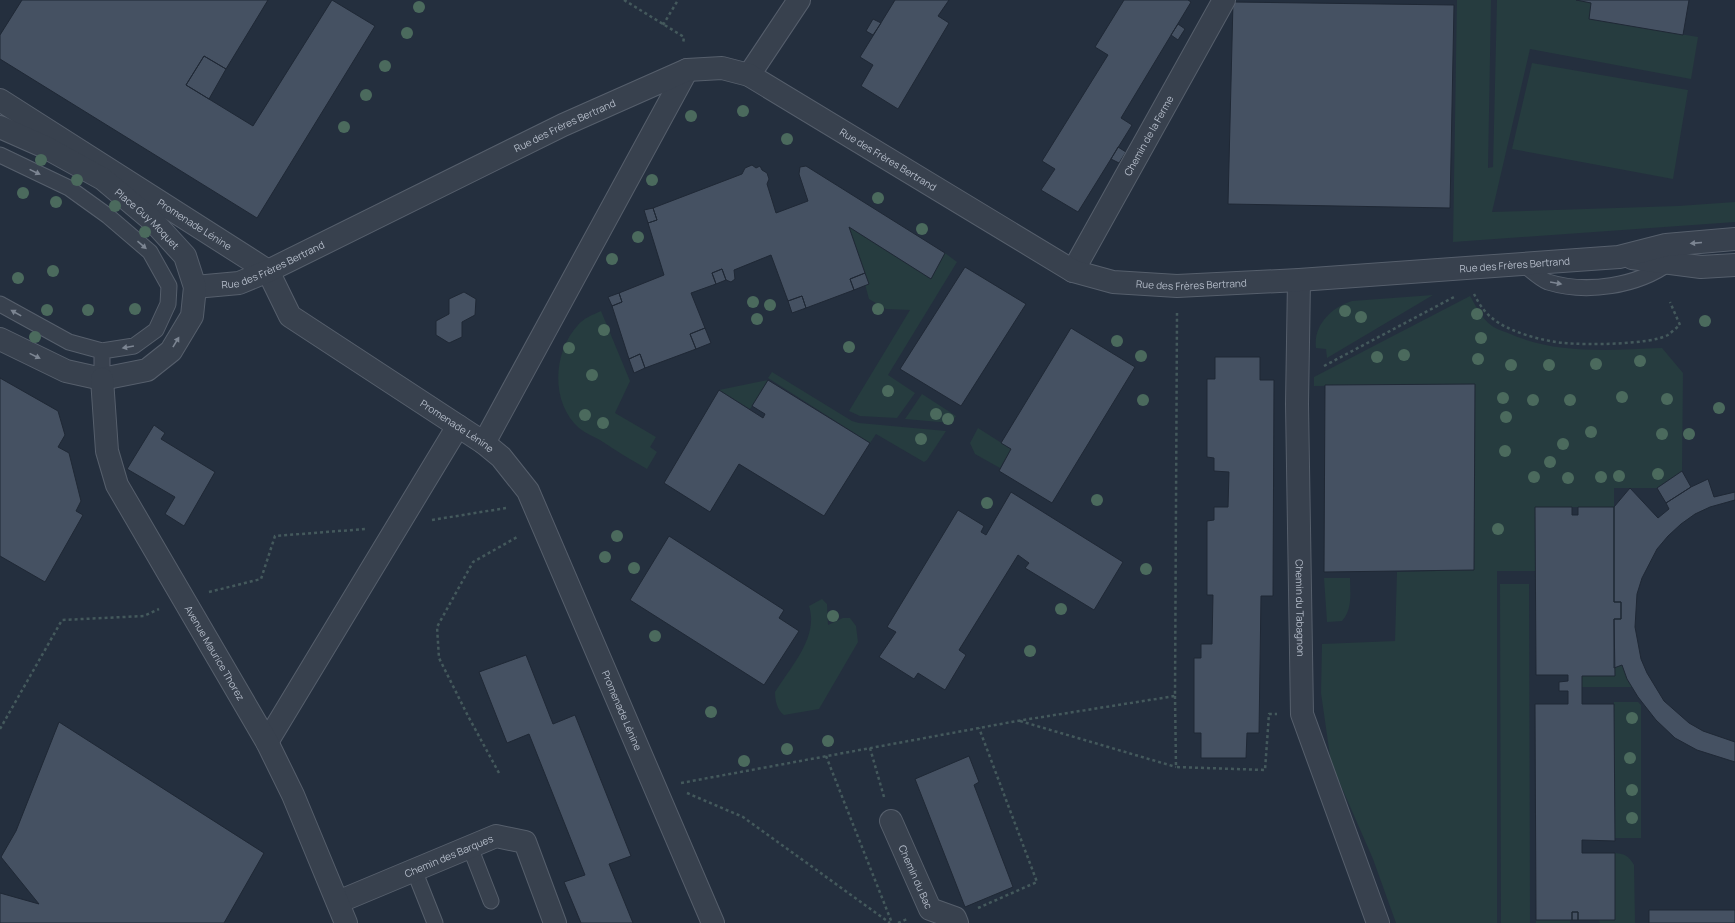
<svg xmlns="http://www.w3.org/2000/svg" width="1735" height="923" viewBox="0 0 1735 923" font-family="Manrope,sans-serif">
	<rect width="100%" height="100%" fill="#242f3e"/>
	<path fill="#263c3f" d="M1457 0H1491L1488 168 1493 167 1497 0H1576L1591 3 1589 19 1698 37 1691 79 1530 49 1492 212 1678 206 1735 202V222L1453 242Z
		M1532 63 1688 90 1673 179 1512 149Z
		M849 227 930 278 945 253 957 262 888 375 915 393 897 418 860 416 849 411 910 310 886 309 869 299 865 284H869Z
		M1433 295 1327 358 1326 349 1316 348C1313 325 1332 307 1352 301Z
		M1470 296C1476 306 1482 319 1492 326 1496 329 1503 331 1508 333 1557 355 1610 350 1662 348L1683 373 1682 471 1657 488H1614V507H1536V571H1497V923H1396L1373 859 1331 763 1321 693 1322 644 1395 641 1397 572 1474 570 1475 385 1314 386V377Z
		M601 311 630 381 615 413 656 437 650 447 657 452 647 469C631 460 615 450 600 440 593 436 585 433 579 428 550 402 553 352 578 325 584 318 592 315 601 311Z
		M772 372 852 421 859 423 946 431 927 460 924 462 876 434 870 443 768 378Z
		M768 380 750 409 719 390Z
		M922 394 956 416 951 423 905 419Z
		M978 428 1011 449 1000 468 975 454 970 443Z
		M1324 578H1350C1350 592 1353 609 1342 621L1327 622Z
		M1500 584H1529L1530 923H1501Z
		M822 599 827 604 828 625 843 618H850L856 626 858 642 819 709 784 715C777 710 775 700 775 692 791 666 819 637 809 606Z
		M1622 665 1632 687H1582V676Z
		M1614 702H1638L1641 705V838H1615Z
		M1615 853C1625 854 1629 856 1634 865L1635 923H1600L1599 920H1615Z
		M1536 920H1570V923H1536Z"/>
	<path fill="#455162" stroke="#1f2835" d="M22 0H268L226 69 204 56 186 85 253 126 332 0 375 26 257 218 0 59V35Z
		M895 0H949L938 16 949 23 898 109 861 86 873 65 860 57Z
		M1124 0H1188L1191 2 1121 118 1132 125 1078 212 1041 190 1055 169 1042 161 1108 55 1095 47Z
		M1576 0H1689L1683 35 1589 19 1591 3Z
		M1233 2 1454 5 1450 208 1228 204Z
		M873 19 881 23 873 35 866 31Z
		M1178 24 1185 29 1178 40 1171 35Z
		M204 56 226 69 209 99 186 85Z
		M1118 147 1126 152 1119 163 1111 159Z
		M752 165 756 168 760 166 762 170 767 173 769 179 767 184 776 213 808 201 799 174 800 167 806 166 945 253 931 279 849 227 865 273 850 279 854 290 806 308 802 296 788 301 771 255 734 270 735 279 731 282 726 280 722 269 712 273 716 284 691 293 705 328 690 334 696 349 645 368 640 354 629 359 612 306 622 302 619 293 664 275 648 223 657 220 653 208 742 174 745 168Z
		M653 208 657 220 648 223 644 210Z
		M965 267 1026 304 961 406 900 369Z
		M722 269 726 280 716 284 712 273Z
		M865 273 869 284 854 290 850 279Z
		M464 292 476 299 475 315 462 322V337L449 343 436 335V321L449 314V299Z
		M619 293 622 302 612 306 608 297Z
		M802 296 806 308 792 313 788 301Z
		M705 328 711 343 696 349 690 334Z
		M1071 328 1135 367 1052 503 999 471 1011 449 1001 443Z
		M640 354 645 368 634 373 629 359Z
		M1215 357H1260V380H1274L1273 596H1261L1259 733H1247L1246 758H1201V733H1194V658H1201V644H1212L1213 595H1207V521L1214 520V507H1228L1229 472 1214 471V458L1207 457V379H1215Z
		M0 378 58 411 65 435 58 447 69 453 81 501 76 511 83 515 45 582 0 556Z
		M768 380 870 443 824 516 739 464 710 512 664 483 719 390 763 418 765 414 752 406Z
		M1475 384 1474 570 1324 572 1325 385Z
		M154 425 165 433 161 439 215 472 184 526 165 514 175 497 127 469Z
		M1682 471 1691 487 1666 503 1657 488Z
		M1708 479 1714 497 1735 492V500L1710 507 1695 514 1681 524 1668 536 1657 549 1642 578 1637 594 1635 627 1641 659 1647 673 1664 701 1689 723 1703 731 1735 742V762L1697 750 1675 738 1656 720 1638 697 1627 679 1622 665 1614 668V619H1621V602H1614V507L1630 488 1658 518 1669 509 1666 503 1691 487Z
		M1011 492 1123 562 1094 610 1025 568 1029 563 1018 555 959 650 966 655 945 690 918 673 914 679 879 657 896 632 887 627 958 510 984 526 981 532 986 535Z
		M1535 507H1572V515H1578V507H1614V602H1621V619H1614L1615 676H1582V704H1614L1615 841 1582 840V853H1615V920H1578V912H1572V920H1536L1535 704H1568V691H1559V682L1568 681V675H1536Z
		M669 536 784 610 779 618 799 631 764 685 630 600Z
		M526 655 553 724 575 715 631 856 609 864 633 923H581L564 882 585 875 529 734 507 743 479 672Z
		M59 722 264 853 224 923H0V893L39 904 1 857 16 831Z
		M969 756 979 782 974 785 1013 887 965 907 915 779Z
		M1649 910H1735V923H1649Z
		M1572 912H1578V920H1572Z"/>
	<g fill="none" stroke-linecap="round" stroke-linejoin="round">
		<g stroke="#565f6c" stroke-width="17">
			<path id="service" d="M0 155 69 188 108 216 150 252 169 286 168 304 156 330 134 346 102 351 69 342 0 304
				M1523 264C1530 269 1540 279 1548 282 1587 294 1637 286 1669 263
				M102 379V351
				M470 847 491 901
				M414 870 435 923"/>
		</g>
		<g stroke="#565f6c" stroke-width="24">
			<g id="pedestrian">
				<path id="s1" d="M0 100 268 271 290 316 484 443 501 457 528 491 713 923"/>
				<path d="M484 443 687 70"/>
				<path d="M267 742 458 426"/>
			</g>
		</g>
		<g stroke="#565f6c" stroke-width="24">
			<g id="minor">
				<path d="M749 75 799 0"/>
				<path d="M1632 258 1701 267 1735 265"/>
				<path id="s2" d="M1073 271 1224 0"/>
				<path id="s3" d="M1299 280 1297 404 1302 714 1378 923"/>
				<path id="s4" d="M195 287 239 283 268 271 563 125 687 70 722 68 749 75 1073 271 1113 282 1177 286 1299 280 1619 257 1666 245 1735 239"/>
				<path id="s5" d="M891 821 930 909 955 918 957 923"/>
				<path id="s6" d="M338 902 496 836 525 842 555 923"/>
			</g>
		</g>
		<g stroke="#565f6c" stroke-width="24">
			<g id="tertiary">
				<path id="s7" d="M0 127 45 147 103 179 153 221 185 256 195 287 192 316 171 351 147 370 102 379 66 371 0 339"/>
				<path id="s8" d="M102 379 107 451 117 485 267 742 293 795 346 923"/>
			</g>
		</g>
		<path stroke="#44595c" stroke-width="2.5" stroke-dasharray="3 3" stroke-linecap="butt" d="M624 0 684 37 683 44
			M663 25 678 0
			M1474 294C1478 302 1484 312 1492 318 1508 332 1543 341 1564 343 1586 345 1649 345 1668 335 1672 332 1676 328 1680 325L1670 302
			M1324 366 1454 297
			M432 520 506 508
			M209 592 261 579 275 536 365 529
			M1175 696 1176 767 1265 770 1269 714H1277
			M1020 721 1176 767
			M0 729 62 620 144 616 159 609
			M870 748 884 797
			M826 756 892 923
			M499 773 468 716 439 658 437 627 473 562 519 536
			M681 783 1017 721 1175 696 1177 313
			M687 793 743 817 890 923
			M978 908 1037 882 979 728
			M898 923 907 919"/>
		<use href="#service" stroke="#38414e" stroke-width="15"/>
		<use href="#pedestrian" stroke="#38414e" stroke-width="22"/>
		<use href="#minor" stroke="#38414e" stroke-width="22"/>
		<use href="#tertiary" stroke="#38414e" stroke-width="22"/>
	</g>
	<g fill="#4b6a5d">
		<circle cx="419" cy="7" r="6"/>
		<circle cx="407" cy="33" r="6"/>
		<circle cx="385" cy="66" r="6"/>
		<circle cx="366" cy="95" r="6"/>
		<circle cx="743" cy="111" r="6"/>
		<circle cx="691" cy="116" r="6"/>
		<circle cx="344" cy="127" r="6"/>
		<circle cx="787" cy="139" r="6"/>
		<circle cx="41" cy="160" r="6"/>
		<circle cx="77" cy="180" r="6"/>
		<circle cx="652" cy="180" r="6"/>
		<circle cx="23" cy="193" r="6"/>
		<circle cx="878" cy="198" r="6"/>
		<circle cx="56" cy="202" r="6"/>
		<circle cx="115" cy="206" r="6"/>
		<circle cx="922" cy="229" r="6"/>
		<circle cx="145" cy="232" r="6"/>
		<circle cx="638" cy="237" r="6"/>
		<circle cx="612" cy="259" r="6"/>
		<circle cx="53" cy="271" r="6"/>
		<circle cx="18" cy="278" r="6"/>
		<circle cx="753" cy="302" r="6"/>
		<circle cx="770" cy="305" r="6"/>
		<circle cx="135" cy="309" r="6"/>
		<circle cx="878" cy="309" r="6"/>
		<circle cx="47" cy="310" r="6"/>
		<circle cx="88" cy="310" r="6"/>
		<circle cx="1345" cy="311" r="6"/>
		<circle cx="1477" cy="314" r="6"/>
		<circle cx="1361" cy="317" r="6"/>
		<circle cx="757" cy="319" r="6"/>
		<circle cx="1705" cy="321" r="6"/>
		<circle cx="604" cy="330" r="6"/>
		<circle cx="35" cy="337" r="6"/>
		<circle cx="1481" cy="338" r="6"/>
		<circle cx="1117" cy="341" r="6"/>
		<circle cx="849" cy="347" r="6"/>
		<circle cx="569" cy="348" r="6"/>
		<circle cx="1404" cy="355" r="6"/>
		<circle cx="1141" cy="356" r="6"/>
		<circle cx="1377" cy="357" r="6"/>
		<circle cx="1478" cy="359" r="6"/>
		<circle cx="1640" cy="361" r="6"/>
		<circle cx="1596" cy="364" r="6"/>
		<circle cx="1511" cy="365" r="6"/>
		<circle cx="1549" cy="365" r="6"/>
		<circle cx="592" cy="375" r="6"/>
		<circle cx="888" cy="391" r="6"/>
		<circle cx="1622" cy="397" r="6"/>
		<circle cx="1503" cy="398" r="6"/>
		<circle cx="1667" cy="399" r="6"/>
		<circle cx="1143" cy="400" r="6"/>
		<circle cx="1533" cy="400" r="6"/>
		<circle cx="1570" cy="400" r="6"/>
		<circle cx="1719" cy="408" r="6"/>
		<circle cx="936" cy="414" r="6"/>
		<circle cx="585" cy="415" r="6"/>
		<circle cx="1506" cy="417" r="6"/>
		<circle cx="948" cy="419" r="6"/>
		<circle cx="603" cy="423" r="6"/>
		<circle cx="1591" cy="432" r="6"/>
		<circle cx="1662" cy="434" r="6"/>
		<circle cx="1689" cy="434" r="6"/>
		<circle cx="921" cy="439" r="6"/>
		<circle cx="1563" cy="444" r="6"/>
		<circle cx="1505" cy="451" r="6"/>
		<circle cx="1550" cy="462" r="6"/>
		<circle cx="1658" cy="474" r="6"/>
		<circle cx="1619" cy="476" r="6"/>
		<circle cx="1534" cy="477" r="6"/>
		<circle cx="1601" cy="477" r="6"/>
		<circle cx="1568" cy="478" r="6"/>
		<circle cx="1097" cy="500" r="6"/>
		<circle cx="987" cy="503" r="6"/>
		<circle cx="1498" cy="529" r="6"/>
		<circle cx="617" cy="536" r="6"/>
		<circle cx="605" cy="557" r="6"/>
		<circle cx="634" cy="568" r="6"/>
		<circle cx="1146" cy="569" r="6"/>
		<circle cx="1061" cy="609" r="6"/>
		<circle cx="833" cy="616" r="6"/>
		<circle cx="655" cy="636" r="6"/>
		<circle cx="1030" cy="651" r="6"/>
		<circle cx="711" cy="712" r="6"/>
		<circle cx="1632" cy="718" r="6"/>
		<circle cx="828" cy="741" r="6"/>
		<circle cx="787" cy="749" r="6"/>
		<circle cx="1630" cy="758" r="6"/>
		<circle cx="744" cy="761" r="6"/>
		<circle cx="1632" cy="790" r="6"/>
		<circle cx="1632" cy="818" r="6"/>
	</g>
	<defs><path id="oneway-solid" d="M-6-.8H1V-3.2L6.5 0L1 3.2V.8H-6Z"/></defs>
	<g fill="#7c8592">
		<use href="#oneway-solid" transform="translate(35 172) rotate(26)"/>
		<use href="#oneway-solid" transform="translate(1696 243) rotate(175)"/>
		<use href="#oneway-solid" transform="translate(142 245) rotate(41)"/>
		<use href="#oneway-solid" transform="translate(1556 283) rotate(10)"/>
		<use href="#oneway-solid" transform="translate(16 313) rotate(-151)"/>
		<use href="#oneway-solid" transform="translate(176 342) rotate(-59)"/>
		<use href="#oneway-solid" transform="translate(128 347) rotate(170)"/>
		<use href="#oneway-solid" transform="translate(35 356) rotate(26)"/>
	</g>
	<g text-anchor="middle" stroke-width="3" stroke-linejoin="round" paint-order="stroke">
		<g font-size="10" fill="#b4bcc9" stroke="#1d2633">
			<text dy="4" stroke="none"><textPath href="#s4" startOffset="406">Rue des Frères Bertrand</textPath></text>
			<text dy="4" stroke="none"><textPath href="#s2" startOffset="155">Chemin de la Ferme</textPath></text>
			<text dy="4" stroke="none"><textPath href="#s4" startOffset="766">Rue des Frères Bertrand</textPath></text>
			<text dy="4" stroke="none"><textPath href="#s7" startOffset="175">Place Guy Moquet</textPath></text>
			<text dy="4" stroke="none"><textPath href="#s1" startOffset="231">Promenade Lénine</textPath></text>
			<text dy="4" stroke="none"><textPath href="#s4" startOffset="82">Rue des Frères Bertrand</textPath></text>
			<text dy="4" stroke="none"><textPath href="#s4" startOffset="1426">Rue des Frères Bertrand</textPath></text>
			<text dy="4" stroke="none"><textPath href="#s4" startOffset="1102">Rue des Frères Bertrand</textPath></text>
			<text dy="4" stroke="none"><textPath href="#s1" startOffset="568">Promenade Lénine</textPath></text>
			<text dy="4" stroke="none"><textPath href="#s3" startOffset="328">Chemin du Tabagnon</textPath></text>
			<text dy="4" stroke="none"><textPath href="#s8" startOffset="302">Avenue Maurice Thorez</textPath></text>
			<text dy="4" stroke="none"><textPath href="#s1" startOffset="904">Promenade Lénine</textPath></text>
			<text dy="4" stroke="none"><textPath href="#s6" startOffset="120">Chemin des Barques</textPath></text>
			<text dy="4" stroke="none"><textPath href="#s5" startOffset="61">Chemin du Bac</textPath></text>
		</g>
	</g>
</svg>
